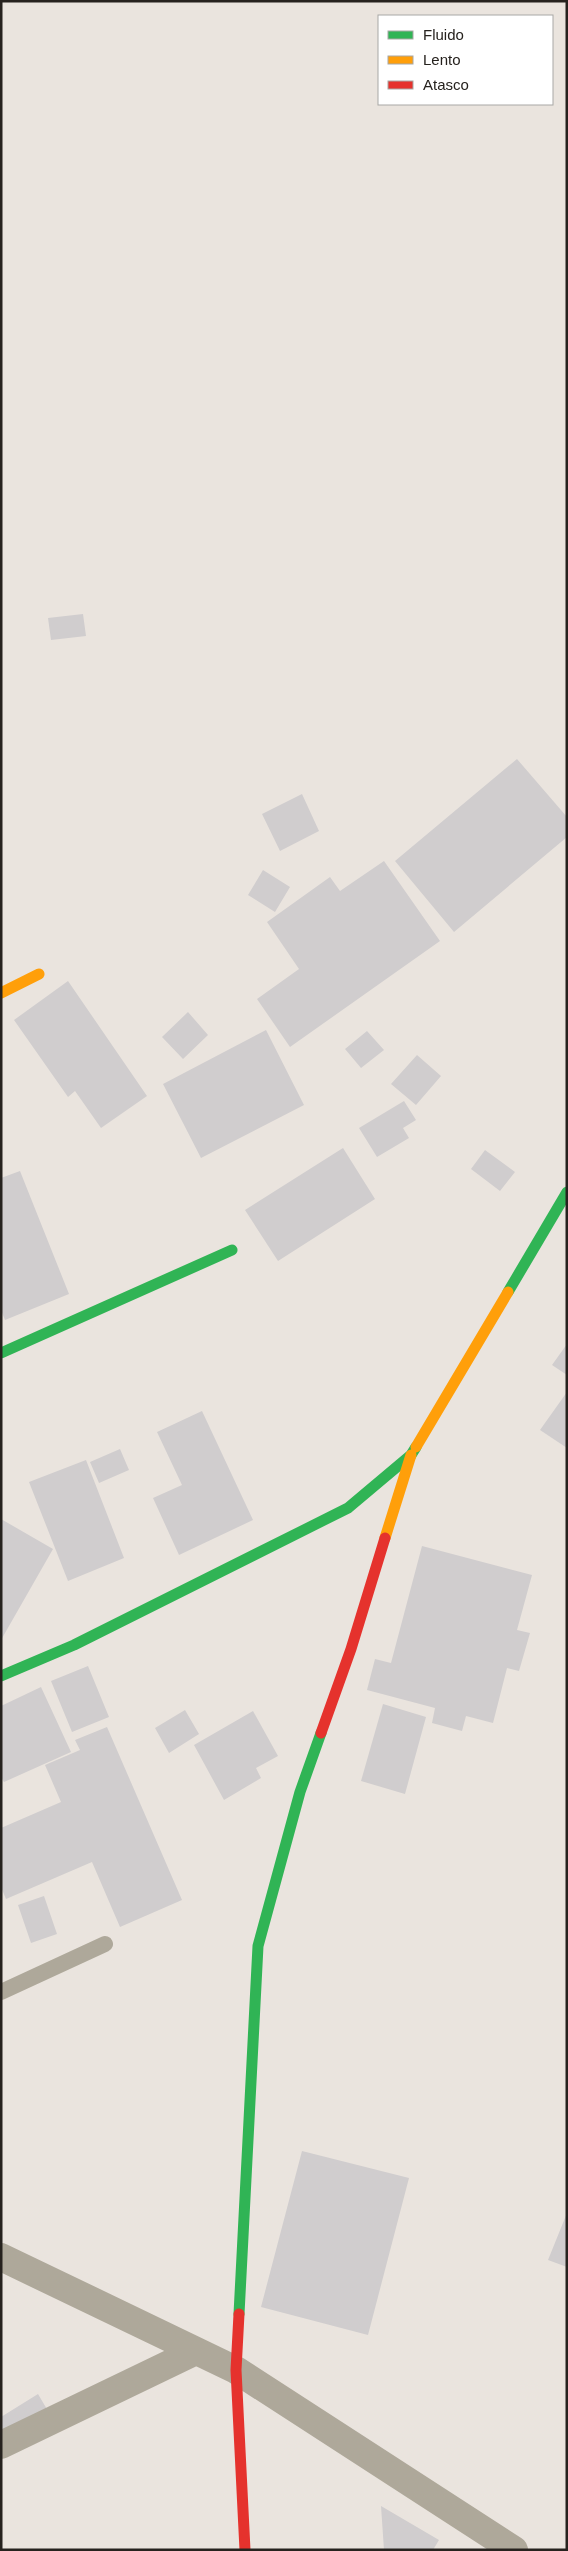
<svg xmlns="http://www.w3.org/2000/svg" width="568" height="2551" viewBox="0 0 568 2551" font-family="Arial,sans-serif">
	<rect width="100%" height="100%" fill="#eae4de"/>
	<path fill="#d0cdce" d="M83 614 86 636 51 640 48 618Z
		M517 759 567 817V837L454 932 395 861Z
		M302 794 319 831 280 851 262 814Z
		M384 861 440 941 290 1047 257 999 299 969 267 922 330 877 340 891Z
		M263 870 290 887 275 912 248 895Z
		M68 981 147 1096 101 1128 75 1091 68 1097 14 1020Z
		M188 1012 208 1035 183 1059 162 1037Z
		M266 1030 304 1105 201 1158 163 1084Z
		M367 1031 384 1050 361 1068 345 1049Z
		M417 1055 441 1076 416 1105 391 1084Z
		M404 1101 416 1120 403 1128 409 1138 377 1157 359 1128Z
		M343 1148 375 1199 278 1261 245 1210Z
		M485 1150 515 1172 500 1191 471 1169Z
		M20 1171 69 1294 5 1320 1 1310V1178Z
		M567 1344V1375L552 1365Z
		M567 1392V1448L540 1430Z
		M202 1411 253 1520 179 1555 153 1498 182 1485 157 1432Z
		M120 1449 129 1470 99 1483 90 1462Z
		M86 1460 124 1558 68 1581 29 1482Z
		M1 1519 53 1549 1 1640Z
		M422 1546 532 1575 517 1630 530 1633 519 1671 507 1668 493 1723 466 1716 462 1731 432 1723 435 1708 367 1690 375 1659 391 1663Z
		M88 1666 109 1717 72 1732 51 1681Z
		M41 1687 71 1752 4 1782 1 1777V1706Z
		M383 1704 426 1717 405 1794 361 1781Z
		M185 1710 199 1734 169 1753 155 1728Z
		M253 1711 278 1756 256 1768 261 1778 224 1800 194 1745Z
		M107 1727 182 1900 120 1927 92 1862 6 1899 1 1887V1828L61 1802 45 1765 80 1750 75 1740Z
		M44 1896 57 1934 31 1943 18 1905Z
		M302 2151 409 2178 368 2335 261 2307Z
		M567 2213V2267L548 2260Z
		M38 2394 48 2411 1 2439V2417Z
		M381 2506 439 2540 433 2550H384Z"/>
	<g fill="none" stroke-linecap="round" stroke-linejoin="round">
		<path stroke="#aea89a" stroke-width="16" d="M1 1992 105 1944"/>
		<path stroke="#aea89a" stroke-width="28" d="M1 2257 236 2370 514 2550
			M1 2445 194 2352"/>
		<path stroke="#30b455" stroke-width="11" d="M508 1292 567 1192
			M1 1353 232 1250
			M1 1676 74 1645 348 1508 411 1455 416 1447
			M239 2314 258 1946 300 1792 321 1733"/>
		<path stroke="#ff9f0a" stroke-width="11" d="M1 993 39 974
			M416 1447 508 1292
			M385 1538 411 1455"/>
		<path stroke="#e5322d" stroke-width="11" d="M321 1733 351 1649 385 1538
			M239 2314 236 2370 245 2550"/>
	</g>
	<rect width="568" height="2551" fill="none" stroke="#26221e" stroke-width="5"/>
	<rect x="378" y="15" width="175" height="90" fill="#ffffff" stroke="#a8a7a5"/>
	<rect x="388" y="31" width="25" height="8" fill="#30b455" stroke="#a8a7a5"/>
	<text x="423" y="40" font-size="15" fill="#26221e">Fluido</text>
	<rect x="388" y="56" width="25" height="8" fill="#ff9f0a" stroke="#a8a7a5"/>
	<text x="423" y="65" font-size="15" fill="#26221e">Lento</text>
	<rect x="388" y="81" width="25" height="8" fill="#e5322d" stroke="#a8a7a5"/>
	<text x="423" y="90" font-size="15" fill="#26221e">Atasco</text>
</svg>
